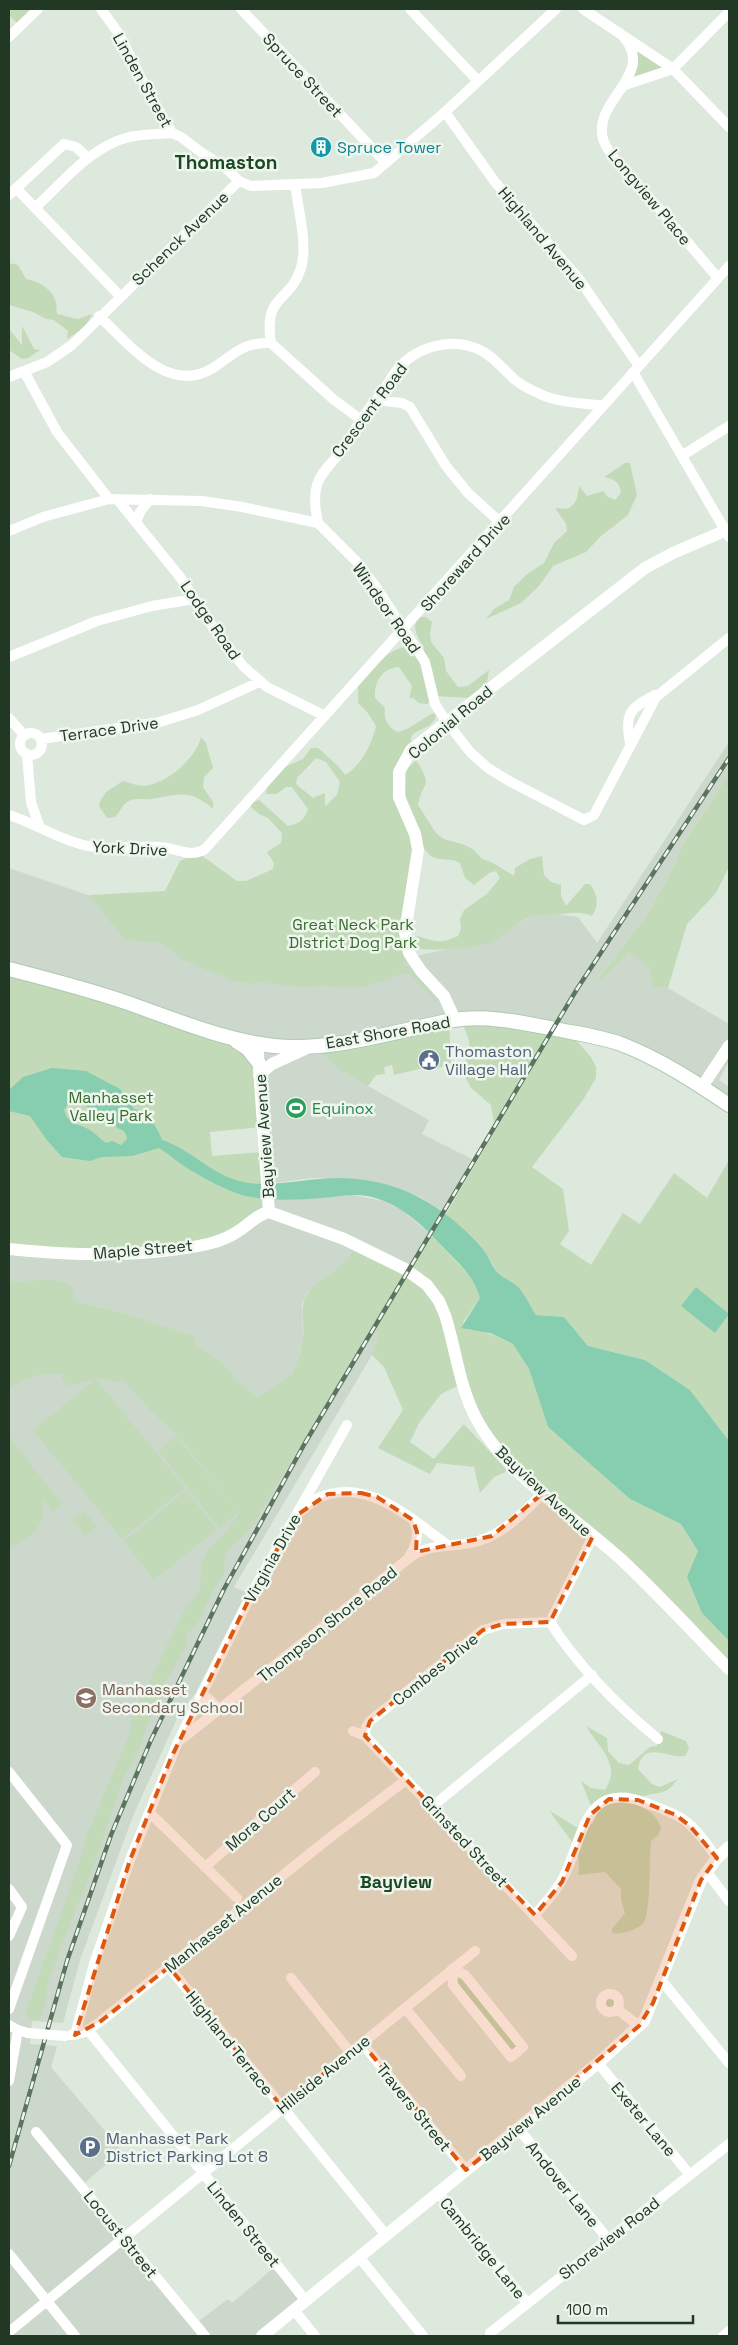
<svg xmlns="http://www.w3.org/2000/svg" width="738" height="2345" viewBox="0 0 738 2345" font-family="'Space Grotesk',sans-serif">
	<rect width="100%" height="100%" fill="#dee9de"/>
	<path fill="#ccd8cc" d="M729 742V774L681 847 676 863 645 918 596 980 604 977 629 953 649 967 653 987 668 988 729 1024V1061L719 1080 729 1087V1105L659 1062 555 1029 578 991 575 988 551 1028 460 1019 341 1071 429 1120 422 1134 472 1159 442 1211 421 1197 374 1182 344 1178H312L266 1184 257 1043 9 969V868L175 925 411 957 493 939 538 912 578 917 597 943Z
		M352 1195 384 1201 402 1210 430 1234 408 1271 308 1292 302 1304 303 1337 294 1375 258 1397 241 1384 222 1363 196 1344 116 1311 78 1302 74 1299 73 1288 9 1281V1256L67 1261 268 1199 321 1198Z
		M372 1326 377 1329V1339L372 1355 234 1587 247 1593 195 1694 180 1712 133 1816 80 1960 63 2023 32 2021 30 2044 57 2046 51 2067 122 2151 81 2186 195 2324 228 2299 232 2303 277 2265 306 2301 263 2336H9V1389L33 1375 48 1372 114 1373 127 1381 176 1430 340 1379Z"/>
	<path fill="#c2dab7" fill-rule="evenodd" d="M11 9H38L20 26 9 15Z
		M629 44 673 69 629 79Z
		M9 263 18 265 26 279C38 281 53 289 56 303 57 307 56 310 57 314L78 319 92 314 85 327 67 339 68 331 54 320 46 319 33 312 9 305Z
		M22 326 34 349 40 350 28 358 22 359 9 350V329L22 345Z
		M625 463H630L637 495 628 515 600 537 586 552 553 566 539 586 521 603 486 619 494 609 509 600 514 587 527 574 544 563 554 543 567 531 566 524 555 508 567 509C577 504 578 496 579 486L587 496 603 491 608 497 615 500 621 493C620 482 614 479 604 477Z
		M420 617H426L432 622 430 633 431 642 444 658 446 671 458 687 468 686 489 670 487 682 468 698 435 696 427 704 419 703 413 698H409L412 686 399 667C382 668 374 682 375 698L385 708C383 718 388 728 398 732 412 729 427 714 436 713 436 729 417 727 411 737L412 748 399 772 415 834 405 932 411 957 402 964C413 965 433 992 437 1003L409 974 404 973 364 987 350 989 328 986 300 987 259 982 252 984 234 981 183 960 166 946 158 943 125 940 89 895 165 891 180 861 198 853 237 881H246L273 869 274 863 267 852 281 843 282 833 268 818 259 814 251 807 252 802 259 800 288 826C299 824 305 819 308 809L292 787H286L277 794H266L267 788 285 767 303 759 311 748H318C323 752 344 771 345 775 361 766 372 744 376 726L367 712 358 703V686C371 673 388 646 408 647L413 653 425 655C424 642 407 628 420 617ZM316 758 326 762 340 782 337 795 325 806V793L313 798 296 784 297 778Z
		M201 737 206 743 213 768 204 777 203 787 213 802V809C189 788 179 795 150 799 142 800 136 797 127 802 121 806 120 813 115 817L107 818 99 806 100 801 106 792 123 781C129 782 137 786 143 786 165 785 196 759 201 737Z
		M416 760C434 789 423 779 418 805L436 833 444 839 465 845 474 850 481 858 495 864 514 876 515 868 530 859 542 856 544 875 551 882 561 885V896L566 906 585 884H590C598 894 599 906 592 916 582 911 573 913 562 914 553 916 544 913 535 915 517 920 505 937 488 943 476 948 427 952 415 948L411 941 417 936C436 941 438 945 458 936L461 929 460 919 464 910 487 894 500 878 496 871 489 873 474 885 465 878 460 863C451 857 440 862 431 856 420 849 408 811 406 797 405 788 406 779 406 770Z
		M729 774V867L716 893 687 924 668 988 653 987 649 967 629 953 604 977 595 982 645 918 676 863 681 847Z
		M9 969 258 1043 262 1127 210 1132 212 1156 264 1152 269 1212 225 1238 67 1261 9 1256Z
		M460 1019 574 1038 591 1057 596 1067V1078L583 1100 532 1167 563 1189 569 1231 560 1244 591 1265 623 1213 640 1224 674 1173 707 1198 729 1160V1441L690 1390 645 1360 588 1346 564 1317 536 1315 521 1290 497 1272 484 1250 446 1214 497 1127 494 1123 491 1105 471 1088 462 1071C472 1046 472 1043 460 1019Z
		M449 1021 451 1064 437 1068 436 1065 394 1075 392 1065 384 1067 385 1074 376 1075 368 1086 341 1071 315 1045Z
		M430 1234 475 1281 480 1298 463 1322 469 1330H481L513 1344 529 1369 548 1427 630 1499 681 1524 698 1551 702 1613 729 1641V1669L501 1454 462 1384 441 1394 419 1423 410 1442 434 1459 464 1424 508 1471 494 1477 480 1493 474 1467 437 1463 430 1474 378 1448 403 1410 384 1367 372 1355 377 1339V1329L372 1326 251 1528 225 1553 224 1574 214 1588 198 1623 187 1634 186 1647 161 1689V1697L147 1726 139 1750 122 1781 96 1860 59 1951C58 1961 55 1965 51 1973 44 1988 50 2004 39 2019L33 2021 27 2016 26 2012 80 1860 85 1839 131 1730V1719L183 1613 200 1589 201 1566 209 1548 224 1534 239 1514 183 1441 147 1407 125 1381 121 1379 115 1383 98 1378 69 1386 61 1379 64 1374C39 1372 30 1376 9 1389V1281C26 1283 59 1274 73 1288L74 1299 78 1302 116 1311 194 1336 196 1344 222 1363 241 1384 258 1397 293 1374C297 1362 301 1350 303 1337 305 1322 298 1306 309 1292 324 1271 347 1273 355 1244L408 1270Z
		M96 1379 185 1488 122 1539 33 1430Z
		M176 1436 238 1513 219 1528 158 1450Z
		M9 1437 62 1504 53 1512 43 1499 42 1521 32 1535 9 1549Z
		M186 1491 217 1529 154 1580 124 1541Z
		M84 1511 97 1527 85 1536 72 1520Z
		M586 1726 607 1738 608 1751 619 1763 629 1765 650 1747 657 1746 661 1731 686 1741 689 1749 685 1756C668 1759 643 1739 638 1769L652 1784 660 1787 678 1779C662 1802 652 1786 635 1803 647 1810 657 1814 661 1829L658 1835 651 1841C649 1858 651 1910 644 1922 638 1930 621 1935 612 1933V1929L625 1913 621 1900V1889L605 1872 578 1875C584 1846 564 1835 550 1811L576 1827 592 1824 596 1818 581 1781 591 1788 605 1790C622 1764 599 1748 586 1726Z
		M452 1969 465 1975 523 2047 511 2057 453 1985Z
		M600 2003a9 9 0 1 1 18 0a9 9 0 1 1-18 0Z"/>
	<path fill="#87cdaf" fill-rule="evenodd" d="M52 1068 86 1071 120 1089 134 1109C148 1112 157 1127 162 1140 190 1149 210 1173 239 1181 267 1189 307 1178 337 1178 397 1178 443 1204 482 1248 488 1255 491 1264 496 1271 502 1278 514 1282 520 1289 526 1297 531 1307 536 1315L564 1317 588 1346 645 1360 690 1390 729 1441V1641L702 1613 687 1577 698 1551 681 1524 630 1499 548 1427 529 1369 513 1344 490 1333 461 1328 480 1298C473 1274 459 1264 442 1246 421 1224 399 1202 367 1196 352 1193 337 1197 322 1198 297 1200 270 1201 246 1196 229 1192 201 1177 187 1168 177 1162 169 1154 159 1148L132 1156 102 1157 90 1161 62 1157 46 1139 30 1116 9 1111V1090L23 1077ZM84 1104 94 1113 114 1121 117 1128C124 1130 126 1132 127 1139L121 1145 112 1141 106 1143C99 1138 93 1131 86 1128 75 1123 68 1124 64 1110L67 1105Z
		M696 1287 729 1314 715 1333 681 1306Z"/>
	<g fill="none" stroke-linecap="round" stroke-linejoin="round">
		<g stroke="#b1c8b3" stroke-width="16">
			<path id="secondary" d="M9 969C48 979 87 989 125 1002 174 1019 222 1040 274 1046 334 1052 394 1031 453 1020 485 1015 519 1022 550 1028 573 1033 599 1036 621 1044 660 1059 695 1082 729 1105
				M236 1041 247 1048 259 1063"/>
		</g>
		<path stroke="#fff" stroke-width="10" d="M101 9 119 34 146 88 172 133 181 137 202 153 225 167 239 181 251 186 322 183 374 173 445 112 556 9
			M241 9 386 163
			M410 9 478 81
			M583 9 673 69 729 127
			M620 33C661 74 592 98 603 139 608 157 643 190 656 205 677 229 697 254 718 278
			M9 37 38 9
			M625 85 673 69 729 12
			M445 112 495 182 579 279 639 366
			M16 188 120 296
			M9 195 64 144 76 147 88 158
			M35 208C63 182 90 147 129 137 143 134 158 134 172 133
			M99 316C128 343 168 396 213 368 235 354 242 342 271 343L333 399 360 419
			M271 343C263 293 290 304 301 268 308 245 298 209 295 184
			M24 371 57 432 109 499
			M633 372 729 537
			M9 377 47 362 72 345 239 181
			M376 400 402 403 410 407 446 466 468 493 501 523
			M683 455 729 426
			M117 499 180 577 215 630 244 667 267 687 325 716
			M136 523 140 512 150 499
			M318 523C306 469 332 473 353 433 360 419 369 409 379 396 385 389 389 381 394 374 413 347 452 335 482 351 495 358 503 369 514 379 521 385 531 390 540 394 559 403 583 403 603 406
			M9 531 43 517 109 499 202 501 242 507 318 523 359 564 378 590 425 662 435 704 446 721 470 752 488 768 509 781 584 820 594 815 656 697 729 638
			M9 657 97 621 152 606 194 599
			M9 718 24 735
			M20 744a11 11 0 1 1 22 0a11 11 0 1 1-22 0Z
			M41 739 160 722 198 710 259 682
			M630 743C624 714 630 708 655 695
			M27 754 31 802 39 825
			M9 815C34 823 55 837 80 844 109 853 139 843 168 848 181 851 193 857 205 849L729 266
			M300 1512C306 1508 312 1501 318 1498 366 1476 410 1518 446 1544
			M409 1557C416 1546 420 1533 414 1521
			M550 1622C578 1666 618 1706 658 1739
			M550 1622 593 1536
			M202 1693 220 1710
			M353 1731 365 1736 572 1956
			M365 1736 366 1727 370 1721 483 1630 503 1624 550 1622
			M178 1742 252 1593 347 1425
			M9 1772 67 1845 9 2009
			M433 1806 592 1675
			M150 1813 237 1898
			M205 1867 315 1772
			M706 1871 729 1901
			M9 1889 22 1907 9 1936
			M535 1915C544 1904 554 1894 561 1882 584 1843 581 1778 646 1803 659 1808 673 1812 684 1820 697 1829 707 1845 717 1858
			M169 1967 386 2235
			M452 1969 465 1975 523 2047 511 2057 453 1985Z
			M291 1978 350 2052
			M662 1981 729 2063
			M601 2003a9 9 0 1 1 18 0a9 9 0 1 1-18 0Z
			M405 2008 461 2076
			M617 2009 639 2026
			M9 2025 18 2030
			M88 2030 306 2301
			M71 2035 85 2032 101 2021 328 1839 406 1780
			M75 2035 94 1964 130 1860 178 1742 413 1555C432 1544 449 1547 470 1543 500 1538 522 1514 543 1493
			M362 2043 466 2170
			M598 2063 690 2175
			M9 2081 18 2030 28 2033
			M518 2128 608 2239
			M36 2132 205 2336
			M438 2192 527 2303
			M9 2254 75 2336
			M359 2257 423 2336
			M294 2310 315 2336
			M9 2332 475 1951
			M490 2333 729 2144
			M723 2336 729 2331"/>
		<path stroke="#fff" stroke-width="12" d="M455 1020 444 996 421 971 409 953 405 932 418 850 415 834 399 797V772L411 750 645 568 673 553 729 529
			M258 1053 269 1212
			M259 1075 272 1064 307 1048
			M702 1087 729 1046
			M269 1212 344 1239 405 1269 427 1285 439 1301 445 1315C456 1349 459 1387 477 1420 506 1474 577 1519 623 1561 660 1596 694 1633 729 1669
			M9 1249C74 1256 144 1258 208 1244 220 1241 230 1237 240 1230 249 1224 258 1214 269 1212
			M262 2336 598 2063 644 2021 701 1880 717 1858 729 1847"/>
		<use href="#secondary" stroke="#fff" stroke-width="14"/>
		<g stroke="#5a745e" stroke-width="4.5">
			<path id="rail" d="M9 2166 67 1961 111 1835 151 1740 224 1589 305 1443 577 989 729 758"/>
		</g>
		<use href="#rail" stroke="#eef6ee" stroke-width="2.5" stroke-dasharray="8" stroke-linecap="butt"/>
		<path stroke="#fff" stroke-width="10" d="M28 2033 65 2036"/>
	</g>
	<path fill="#de570d" fill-opacity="0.2" stroke="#de570d" stroke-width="4" stroke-dasharray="10 6" stroke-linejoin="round" d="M361 1493 377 1497 413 1520 417 1532 416 1552 492 1536 543 1493 593 1536 550 1622 503 1624 483 1630 370 1721 365 1736 535 1915 562 1882 590 1815 609 1799 638 1800 676 1815 690 1826 717 1858 701 1880 653 2003 639 2026 466 2170 362 2043 282 2107 169 1967 101 2021 75 2035 130 1860 171 1758 252 1593 297 1515 328 1494Z"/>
	<defs>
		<g id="building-disc" transform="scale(1.125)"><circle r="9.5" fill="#0f9aa8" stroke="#eef6ee"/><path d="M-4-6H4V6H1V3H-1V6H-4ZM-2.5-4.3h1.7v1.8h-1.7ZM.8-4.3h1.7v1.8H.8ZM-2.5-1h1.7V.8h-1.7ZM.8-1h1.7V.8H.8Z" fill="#fff"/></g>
		<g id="civic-disc" transform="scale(1.125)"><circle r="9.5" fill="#5c6f8a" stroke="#eef6ee"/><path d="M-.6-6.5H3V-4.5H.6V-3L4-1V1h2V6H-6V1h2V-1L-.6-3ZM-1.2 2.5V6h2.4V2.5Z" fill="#fff"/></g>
		<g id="stadium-disc" transform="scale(1.125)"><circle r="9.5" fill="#2e9e5b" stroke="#eef6ee"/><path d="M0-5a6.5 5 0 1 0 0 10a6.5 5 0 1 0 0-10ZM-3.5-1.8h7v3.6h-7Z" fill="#fff"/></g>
		<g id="school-disc" transform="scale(1.125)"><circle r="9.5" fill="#8d6e63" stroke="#eef6ee"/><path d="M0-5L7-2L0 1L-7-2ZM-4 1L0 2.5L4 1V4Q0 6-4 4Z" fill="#fff"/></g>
		<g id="parking-disc" transform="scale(1.125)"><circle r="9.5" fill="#5c6f8a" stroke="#eef6ee"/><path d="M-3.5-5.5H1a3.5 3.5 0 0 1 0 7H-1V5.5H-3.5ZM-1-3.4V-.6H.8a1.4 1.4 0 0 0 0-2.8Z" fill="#fff"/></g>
	</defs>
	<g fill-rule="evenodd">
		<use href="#building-disc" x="321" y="147"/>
		<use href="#civic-disc" x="429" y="1060"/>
		<use href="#stadium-disc" x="296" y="1108"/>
		<use href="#school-disc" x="86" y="1698"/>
		<use href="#parking-disc" x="90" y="2147"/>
	</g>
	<g text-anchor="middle" stroke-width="5" stroke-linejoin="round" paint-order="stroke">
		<g font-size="16" fill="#203824" stroke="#eef6ee">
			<text transform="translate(303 75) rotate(47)" y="6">Spruce Street</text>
			<text transform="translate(143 80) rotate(61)" y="6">Linden Street</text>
			<text transform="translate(650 197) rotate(50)" y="6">Longview Place</text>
			<text transform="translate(180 238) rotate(-44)" y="6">Schenck Avenue</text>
			<text transform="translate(543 238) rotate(50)" y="6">Highland Avenue</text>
			<text transform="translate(369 410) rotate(-53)" y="6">Crescent Road</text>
			<text transform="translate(465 562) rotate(-48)" y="6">Shoreward Drive</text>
			<text transform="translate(387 608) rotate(55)" y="6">Windsor Road</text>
			<text transform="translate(211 620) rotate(55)" y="6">Lodge Road</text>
			<text transform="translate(450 722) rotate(-40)" y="6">Colonial Road</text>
			<text transform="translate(109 729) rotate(-8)" y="6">Terrace Drive</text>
			<text transform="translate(130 848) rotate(3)" y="6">York Drive</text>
			<text transform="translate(388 1032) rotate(-10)" y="6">East Shore Road</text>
			<text transform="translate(264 1136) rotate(-94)" y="6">Bayview Avenue</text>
			<text transform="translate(143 1249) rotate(-5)" y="6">Maple Street</text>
			<text transform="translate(544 1491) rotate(43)" y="6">Bayview Avenue</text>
			<text transform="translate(272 1558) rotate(-61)" y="6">Virginia Drive</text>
			<text transform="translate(327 1624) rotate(-39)" y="6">Thompson Shore Road</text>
			<text transform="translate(435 1669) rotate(-39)" y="6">Combes Drive</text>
			<text transform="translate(260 1819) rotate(-41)" y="6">Mora Court</text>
			<text transform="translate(465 1841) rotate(47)" y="6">Grinsted Street</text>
			<text transform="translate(223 1923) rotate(-39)" y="6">Manhasset Avenue</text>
			<text transform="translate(230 2043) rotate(51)" y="6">Highland Terrace</text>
			<text transform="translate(323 2074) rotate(-39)" y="6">Hillside Avenue</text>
			<text transform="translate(414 2107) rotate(51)" y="6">Travers Street</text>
			<text transform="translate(530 2118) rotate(-39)" y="6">Bayview Avenue</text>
			<text transform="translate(644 2119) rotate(50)" y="6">Exeter Lane</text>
			<text transform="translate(563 2184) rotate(51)" y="6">Andover Lane</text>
			<text transform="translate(244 2224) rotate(51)" y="6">Linden Street</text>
			<text transform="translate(121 2234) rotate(51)" y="6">Locust Street</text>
			<text transform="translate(609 2238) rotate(-38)" y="6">Shoreview Road</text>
			<text transform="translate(483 2248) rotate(51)" y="6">Cambridge Lane</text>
		</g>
		<g font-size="16" fill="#0d838f" stroke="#eef6ee" text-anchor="start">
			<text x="337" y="153">Spruce Tower</text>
		</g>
		<g font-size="16" fill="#386c2c" stroke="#eef6ee">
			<text x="353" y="930">Great Neck Park<tspan x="353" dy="18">DIstrict Dog Park</tspan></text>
			<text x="111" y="1103">Manhasset<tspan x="111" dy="18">Valley Park</tspan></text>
		</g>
		<g font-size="16" fill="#4e5e75" stroke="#eef6ee" text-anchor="start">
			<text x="445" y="1057">Thomaston<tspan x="445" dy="18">Village Hall</tspan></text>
			<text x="106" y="2144">Manhasset Park<tspan x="106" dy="18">District Parking Lot 8</tspan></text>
		</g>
		<g font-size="16" fill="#27864d" stroke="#eef6ee" text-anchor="start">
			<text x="312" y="1114">Equinox</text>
		</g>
		<g font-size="16" fill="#785e54" stroke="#eef6ee" text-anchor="start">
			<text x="102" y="1695">Manhasset<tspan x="102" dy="18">Secondary School</tspan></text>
		</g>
		<g font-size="18" font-weight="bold" fill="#1d4825" stroke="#eef6ee">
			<text x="396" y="1888">Bayview</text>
		</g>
		<g font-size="19" font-weight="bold" fill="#1d4825" stroke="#eef6ee">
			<text x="226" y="169">Thomaston</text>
		</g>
	</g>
	<rect width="738" height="2345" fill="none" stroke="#203824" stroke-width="20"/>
	<path d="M558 2315v8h135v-8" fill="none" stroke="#203824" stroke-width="2.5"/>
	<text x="566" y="2315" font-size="15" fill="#203824" stroke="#eef6ee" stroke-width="4" paint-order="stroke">100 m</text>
</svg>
